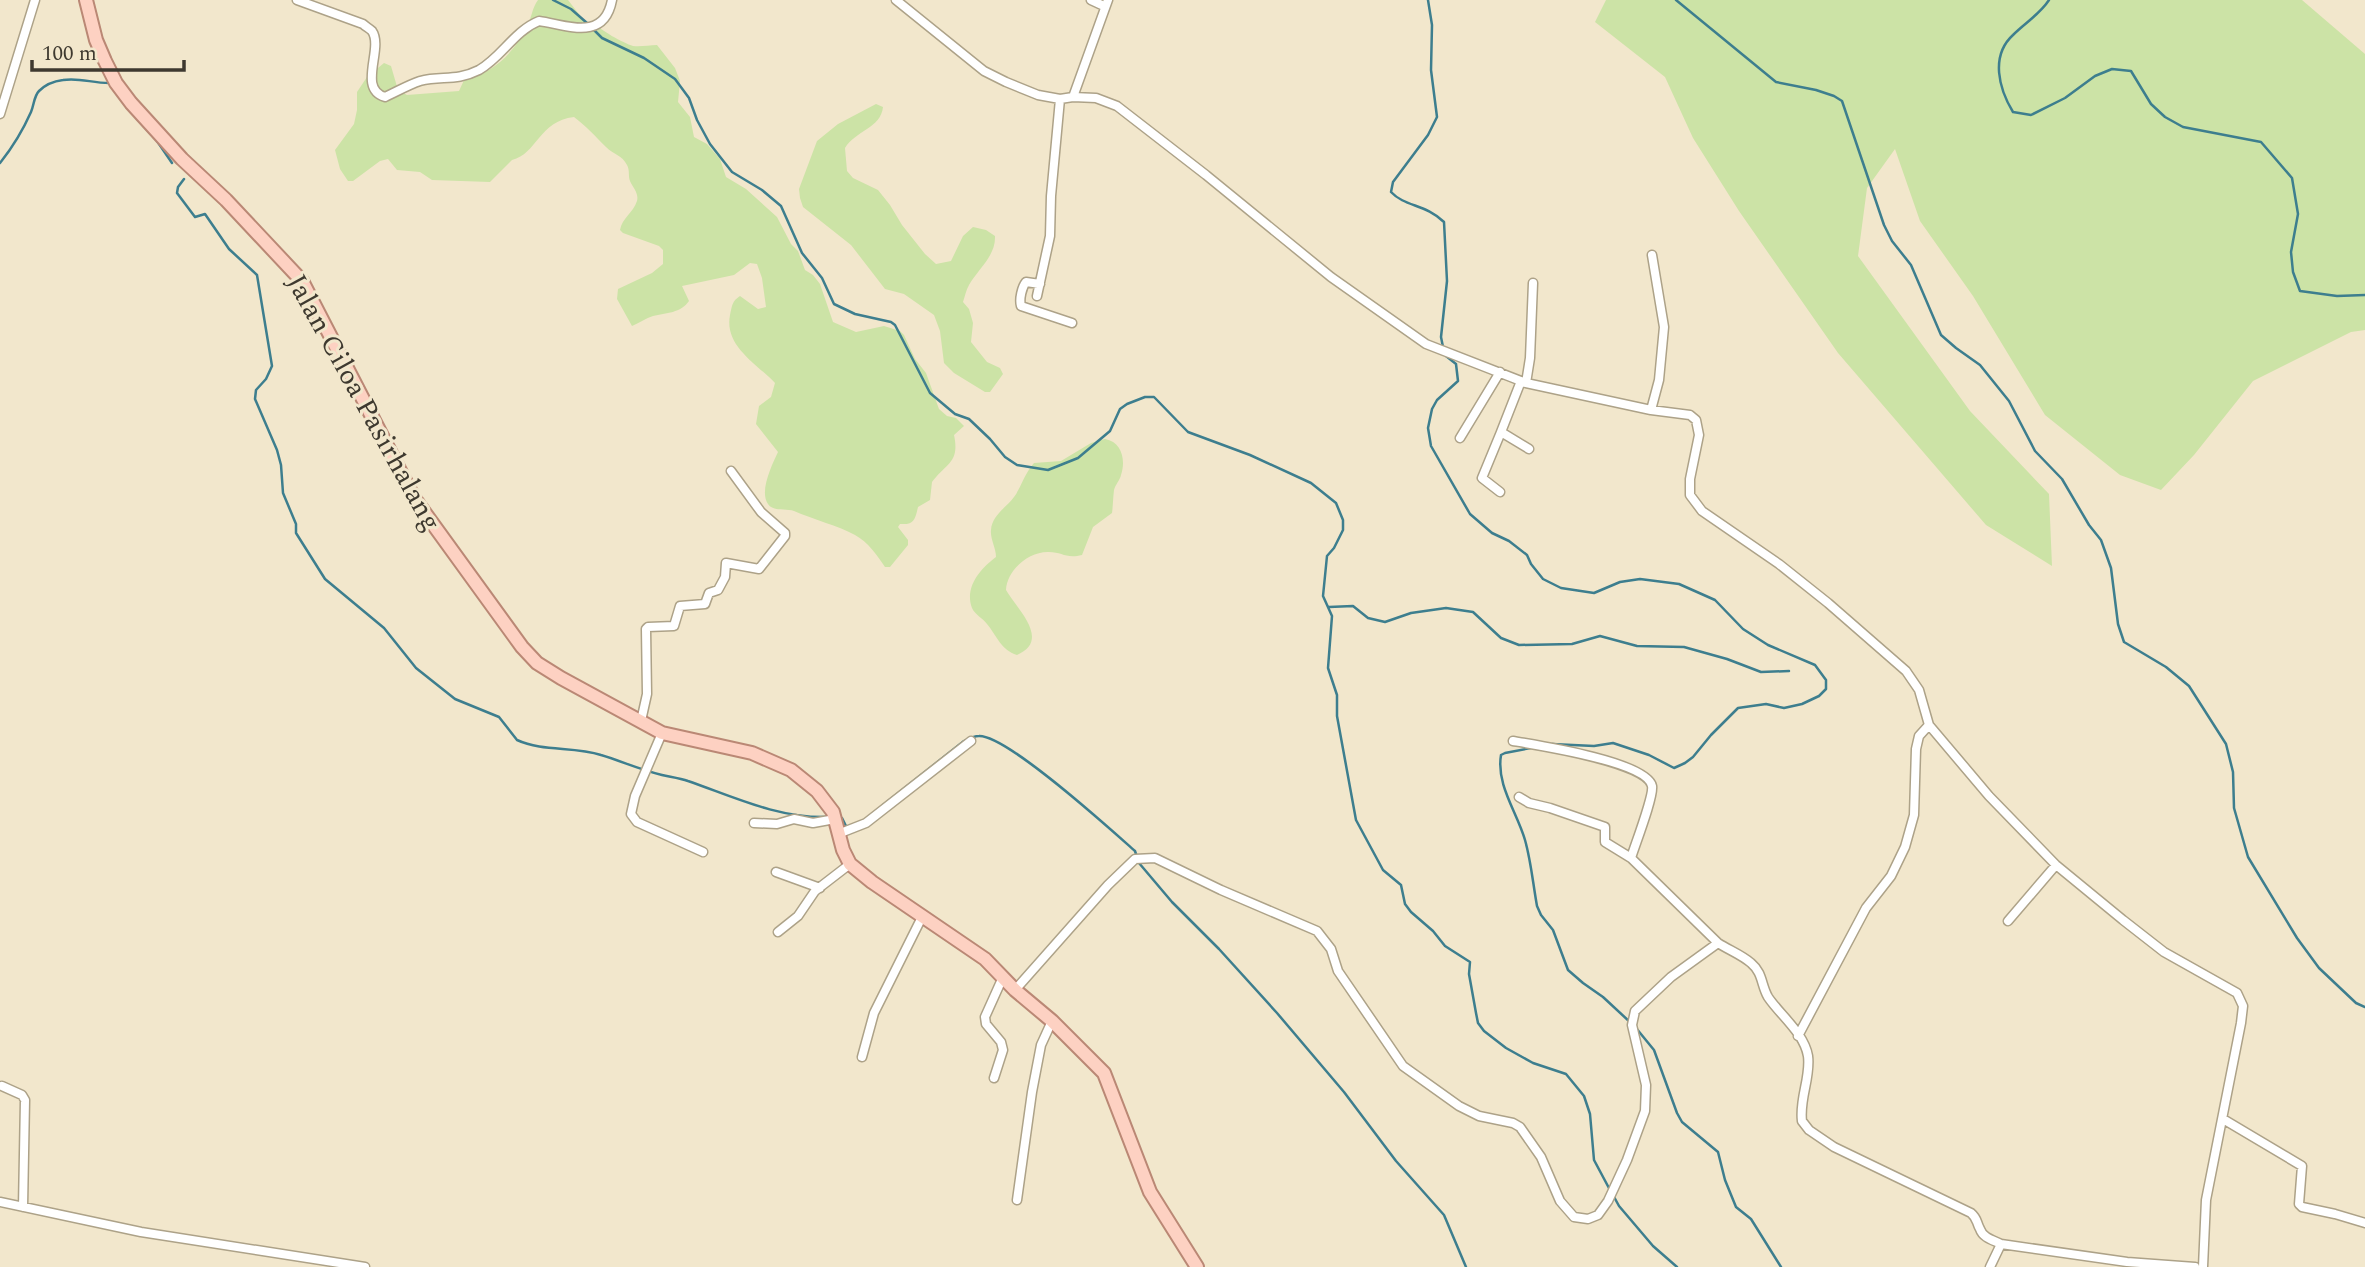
<svg xmlns="http://www.w3.org/2000/svg" width="2365" height="1267" viewBox="0 0 2365 1267" font-family="Spectral,serif">
	<rect width="100%" height="100%" fill="#f2e7cc"/>
	<path fill="#cce3a6" d="M538 0H568L585 22H593C600 30 623 43 633 46 641 47 649 45 657 45L675 68 680 81 678 102 690 117 694 137 707 144 720 159 726 177 746 189 777 217 791 244 798 251 805 270 813 275 820 284 833 322 856 332 884 326 900 331 904 335 915 359 926 373 939 409 947 416 956 418 964 426 954 435C960 463 946 463 932 482L930 500 918 507C915 520 914 525 900 524L898 527 908 540V545L890 567H885C877 555 868 542 855 535 839 526 812 519 794 511 786 508 773 512 768 504 759 491 772 465 778 452L756 424 759 406 771 397 775 383C756 363 724 346 730 315 732 306 732 301 740 296L758 309 766 307 762 278 757 264 750 263 734 275 682 286 689 301C681 313 666 313 653 316 646 318 639 323 632 326L617 299 618 289 652 273 663 264V250L659 246 623 233 620 230C622 218 633 213 637 201 639 193 633 188 630 181 628 176 630 170 627 165 622 155 614 155 606 147 595 136 586 126 574 117 539 121 537 154 512 160L490 182 432 180 420 172 397 170 388 159 380 161 353 181H348L340 169 335 150 354 124 357 110V92L367 77 384 63 391 66 398 90 407 95 459 91 465 78C493 75 516 50 527 26 532 17 532 8 538 0Z
		M1606 0H2302L2365 54V330L2351 332 2253 381 2194 455 2161 490 2120 475 2045 415 1973 296 1920 221 1895 149 1867 188 1858 256 1970 411 2049 494 2052 566 1986 525 1838 353 1739 211 1693 138 1665 77 1595 22Z
		M876 104 883 107C881 128 855 131 845 148L847 171 853 178 878 190 890 205 902 225 925 254 936 264 951 261 963 236 973 227 986 230 995 236C996 256 978 269 969 285 966 290 965 296 963 302L969 309 973 323 971 342 987 362 1000 368 1003 374 990 392H985L954 373 944 363 940 331 934 315 904 294 885 289 851 245 803 207 800 198 799 189 817 141 838 124Z
		M1105 439C1122 442 1126 460 1121 475 1120 480 1115 485 1114 490 1113 498 1113 506 1112 513L1093 527 1082 555C1066 559 1062 552 1049 552 1029 551 1007 570 1006 590 1016 608 1052 640 1017 655 1001 650 997 636 987 624 983 618 975 615 972 608 964 587 981 568 996 557 996 548 990 539 991 530 992 515 1006 508 1014 497 1022 486 1023 476 1034 463L1061 461 1091 443Z"/>
	<g fill="none" stroke-linecap="round" stroke-linejoin="round">
		<path stroke="#3d7e8e" stroke-width="2.5" d="M553 0 571 9 587 23
			M1428 0 1432 25 1431 70 1437 117 1428 135 1393 182 1391 192C1405 207 1426 204 1444 222L1447 281 1441 337 1443 347
			M1676 0 1776 82 1816 90 1834 96 1842 101 1884 225 1892 241 1911 265 1941 335 1956 348 1980 365 2009 401 2035 451 2062 479 2089 525 2101 540 2111 568 2118 624 2124 642 2166 667 2189 686 2226 744 2233 772 2234 808 2248 857 2297 938 2319 968 2356 1003 2365 1007
			M2049 0C2040 14 2025 23 2013 35 1990 56 1999 89 2013 112L2031 115 2065 98 2095 76 2112 69 2131 71 2151 104 2165 117 2183 127 2261 142 2292 178 2298 214 2291 252 2293 272 2300 291 2337 296 2365 295
			M592 28 602 38 644 58 675 79 689 98 697 120 710 144 732 172 762 190 781 206 802 253 822 278 834 304 855 314 891 322 895 325 930 393 955 414 969 419 990 439 1005 457 1017 465 1048 470 1078 458 1110 431 1120 409 1127 404 1145 397H1154L1188 432 1250 455 1311 483 1336 503 1343 520V530L1334 548 1327 556 1323 596 1332 616 1328 668 1337 695V716L1356 820 1383 870 1401 885 1405 904 1411 912 1433 931 1445 946 1470 962 1469 974 1476 1013 1478 1023 1484 1031 1506 1048 1533 1063 1566 1074 1584 1096 1590 1114 1594 1160 1610 1190
			M137 119 157 141 172 163
			M0 163C12 148 23 130 31 112 34 105 34 96 39 91 45 85 55 81 63 80 80 77 94 84 112 83
			M184 179 178 187 177 193 195 217 205 214 229 249 257 275 272 366 266 379 256 390 255 399 277 450 281 465 283 493 296 524V533L325 579 384 628 416 668 455 699 499 717 517 740C543 752 574 746 601 755 621 761 641 770 662 775 671 777 680 778 688 781 734 797 777 818 827 817
			M1446 356 1456 364 1458 381 1437 400 1432 409 1428 428 1431 446 1470 514 1492 533 1509 541 1527 555 1531 564 1543 579 1561 588 1594 593 1620 582 1640 579 1679 584 1715 600 1743 629 1768 645 1815 665 1826 680V689L1819 696 1802 704 1784 708 1766 704 1738 708 1711 735 1693 757 1685 763 1674 768 1649 755 1613 743 1594 746 1552 744
			M1329 607 1353 606 1368 618 1385 622 1411 613 1446 608 1473 612 1501 638 1519 645 1572 644 1600 636 1637 646 1684 647 1727 659 1761 672 1789 671
			M1536 747 1505 753 1501 755C1496 785 1517 812 1525 840 1531 861 1533 884 1537 906L1541 915 1553 930 1568 970 1583 983 1603 997 1631 1023
			M883 805 964 741C968 739 974 736 979 736 1007 735 1110 829 1135 851L1139 863 1172 902 1219 949 1277 1013 1344 1092 1396 1161 1444 1215 1466 1267
			M837 818H842L847 828H848
			M1636 1028 1654 1050 1677 1113 1682 1122 1718 1152 1725 1180 1736 1207 1751 1219 1781 1267
			M1613 1195 1619 1206 1653 1246 1677 1267"/>
		<g stroke="#ada288" stroke-width="11">
			<path id="minor" d="M297 0 363 24C366 27 369 28 372 31 384 48 357 89 385 97 396 92 408 85 420 81 442 75 455 82 479 70 502 57 514 31 539 21 567 25 604 42 612 0
				M896 0 984 71 1006 82 1038 95 1060 99 1073 97 1096 98 1117 106 1206 175 1331 277 1426 344 1526 383 1651 410 1690 415 1696 420 1699 435 1690 479V495L1702 511 1779 564 1828 603 1906 671 1919 690 1929 725 1989 796 2056 865 2123 920 2164 952 2237 993 2243 1006 2241 1023 2206 1200 2203 1267
				M1091 0 1104 6
				M1073 97 1108 0
				M0 114 35 0
				M1040 284 1026 282C1022 287 1019 299 1021 306L1072 323
				M1037 296 1050 236 1051 196 1060 99
				M1521 381 1501 432 1529 449
				M1526 383 1530 358 1533 283
				M1651 410 1659 380 1664 327 1652 255
				M1460 438 1500 372
				M1500 492 1482 478 1501 432
				M641 721 647 694 646 629 648 627 674 626 680 606 705 604 709 593 718 590 725 577 726 563 759 569 785 536V533L761 512 731 471
				M662 733 635 796 631 814 637 822 703 852
				M1513 741C1537 745 1647 762 1652 786 1654 796 1635 845 1631 858
				M1519 797 1529 803 1550 808 1605 827V842L1631 858 1718 943
				M754 823 777 824 794 819 813 823 835 819
				M838 834 866 823 971 741
				M776 872 820 888
				M2008 921 2056 865
				M778 932 798 916 815 891 850 864
				M1015 990 1108 885 1135 859 1155 858 1221 890 1317 931 1331 949 1338 971 1403 1066 1459 1106 1479 1116 1513 1123 1520 1127 1541 1157 1560 1201 1574 1217 1588 1219 1598 1215 1608 1201 1627 1160 1645 1111 1646 1085 1632 1025 1635 1011 1671 977 1718 943C1729 950 1742 955 1751 963 1763 973 1761 985 1768 997 1780 1015 1804 1033 1808 1056 1811 1077 1799 1099 1802 1121L1809 1130 1834 1147 1971 1213C1978 1219 1976 1222 1980 1229 1983 1238 1993 1240 2001 1244L2127 1262 2195 1267
				M1798 1036 1866 908 1891 876 1905 847 1914 815 1916 749 1919 736 1929 725
				M862 1057 874 1013 923 915
				M994 1078 1003 1050 1001 1042 986 1024 985 1017 1003 977
				M2 1086 22 1095 25 1100 23 1207
				M2223 1119 2302 1166 2299 1204 2302 1207 2335 1214 2365 1223
				M1017 1200 1032 1092 1041 1045 1052 1021
				M0 1202 141 1232 365 1267
				M1990 1267 2001 1244"/>
		</g>
		<g stroke="#ba8875" stroke-width="16">
			<path id="primary" d="M86 0 96 40 105 61 116 83 131 103 182 159 226 200 302 281 414 498 522 647 537 663 561 678 662 733 752 753 791 770 817 791 833 812 843 850 850 864 872 882 985 959 1015 990 1052 1021 1104 1073 1150 1192 1197 1267"/>
		</g>
		<use href="#minor" stroke="#fff" stroke-width="8"/>
		<use href="#primary" stroke="#fdd1c2" stroke-width="12"/>
	</g>
	<g text-anchor="middle" stroke-width="6" stroke-linejoin="round" paint-order="stroke">
		<g font-size="28" fill="#3e392f" stroke="#f2e7cc">
			<text transform="translate(365 402) rotate(61)" y="10">Jalan Ciloa Pasirhalang</text>
		</g>
	</g>
	<path d="M32 60v10h152v-10" fill="none" stroke="#3e392f" stroke-width="3.5"/>
	<text x="42" y="60" font-size="21" fill="#3e392f" stroke="#f2e7cc" stroke-width="5" paint-order="stroke">100 m</text>
</svg>
